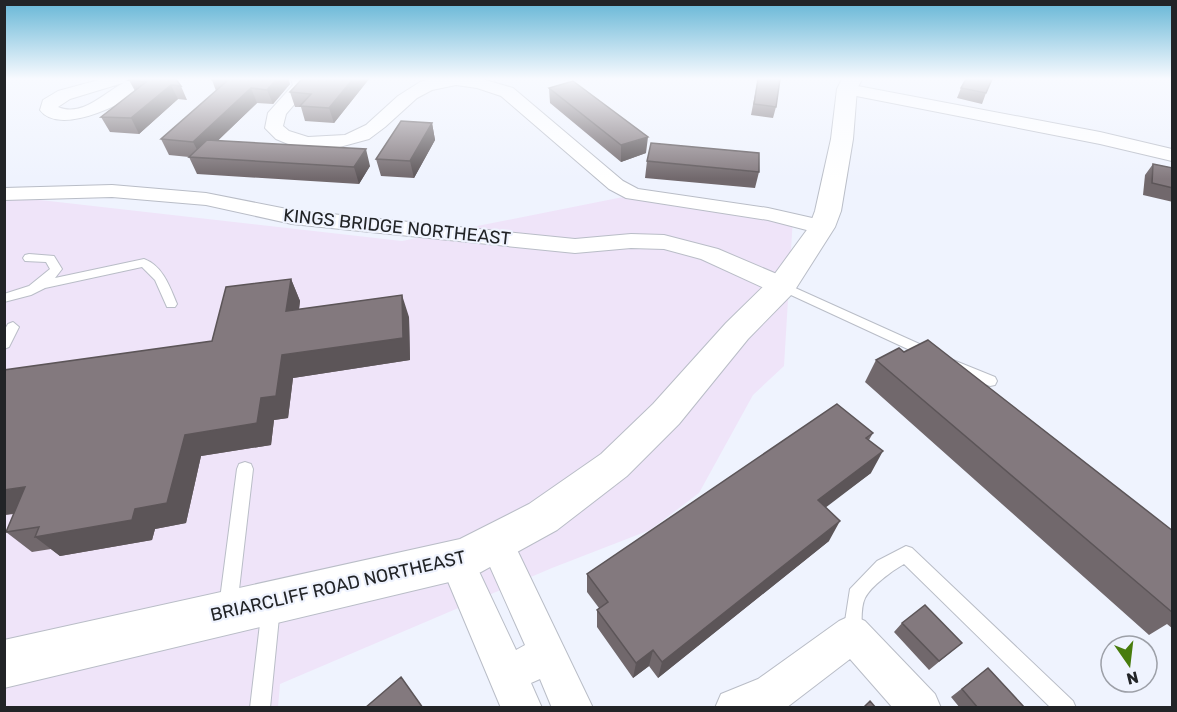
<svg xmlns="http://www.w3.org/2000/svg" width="1177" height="712" viewBox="0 0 1177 712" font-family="Rubik,sans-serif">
	<rect width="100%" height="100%" fill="#eff3fe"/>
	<path fill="#efe4f9" d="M633 195 793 217 784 366 753 395 699 493 650 530 552 568 280 684 278 707 5 708V196L402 241Z"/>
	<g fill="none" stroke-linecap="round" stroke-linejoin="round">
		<g stroke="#b9bdc7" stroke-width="2">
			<path id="service" d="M29 254 54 256 62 269 55 278 144 259C163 266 170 287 177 304L175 307H167L155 280 142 267 45 288 31 295 4 302V294L29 286 50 269 46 262 25 261 23 258 25 255Z
				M782 282 935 351 937 354 935 357H925L778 289 776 286 778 283Z
				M13 322 19 327 9 347 4 349V331L8 324Z
				M953 360 995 377 997 381 995 385 990 386 948 369 946 365 948 361Z
				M245 462 251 464 253 469 237 607 234 613 228 616 222 613 219 607 237 469 239 464Z
				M906 546 912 548 1073 701 1076 708H1051L904 564C892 571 871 586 865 598 859 610 864 628 859 641L852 643 845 641 843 634 850 589 877 561Z
				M271 598 277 601 280 607 270 708H250L262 607 265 601Z"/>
		</g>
		<g stroke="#b9bdc7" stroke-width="2">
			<path id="minor" d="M102 79H128L126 82 70 99 58 107C86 119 110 85 133 79 138 77 146 79 152 79 137 100 60 138 40 110L43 100 58 91Z
				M291 79H307L310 86 286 114 283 126 289 131 308 137 345 135 366 125 398 96 420 82 430 79H482L513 88 623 181 638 189 768 208 830 222 833 227 830 232 822 234 768 220 626 198 609 189 501 96 477 88 456 85 432 90 417 98 385 127 369 139 336 148H308L288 144 276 139 265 128 268 113 293 85Z
				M847 84 1100 132 1172 149V161L1100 144 841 93 839 89Z
				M112 185 206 193 292 210 575 239 631 234 664 235 718 249 791 280 794 286 791 292 782 294 773 292 701 259 664 249 631 248 575 253 292 224 206 205 112 197 4 200V188Z
				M496 526 508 531 593 708H552L540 679 531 683 542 708H501L439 560 444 548 456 544 468 548 516 650 525 645 479 542 484 531Z
				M852 615 865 621 935 694 941 708H893L850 659 786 708H715L721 694 758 679 839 621Z"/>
		</g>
		<g stroke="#b9bdc7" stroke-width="2">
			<path id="secondary" d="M842 79H862L857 89 853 139 841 211 835 227 793 293 748 339 679 424 627 476 557 530 481 572 466 578 4 688V640L460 539 529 504 601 454 653 404 726 323 771 279 809 227 815 211 831 139 837 89Z"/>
		</g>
		<use href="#service" fill="#fff" fill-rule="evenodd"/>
		<use href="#minor" fill="#fff" fill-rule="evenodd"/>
		<use href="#secondary" fill="#fff" fill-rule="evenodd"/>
	</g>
	<path fill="#71686c" d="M302 79H369L334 123 305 121 301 107H295L290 92Z
		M758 79 776 107 773 118 751 115Z
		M129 80 181 86 187 100 178 99 139 134 110 132 101 117 135 91Z
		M212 80 290 84 273 104 257 103 218 140 370 166 359 184 197 174 189 157 169 155 161 139 216 91Z
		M549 88 646 153 621 162 550 103Z
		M961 88 986 93 982 104 957 98Z
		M432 123 435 140 414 178 381 176 376 159Z
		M647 161 759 172 755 188 645 178Z
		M1153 164 1173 168V202L1143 195 1145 175Z
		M291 279 300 301 299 309 409 317 410 360 293 378 288 418 274 420 271 445 201 456 186 523 155 529 152 540 60 556 51 549 32 552 6 532 14 514 4 515 212 341Z
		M904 352 1173 531V629L1167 624 1149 635 865 382 876 360Z
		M873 433 869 440 871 473 825 507 829 541 658 678 649 666 633 678 597 627V610L599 608 587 592V574Z
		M902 623 962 643 929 670 894 632Z
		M988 668 1025 708H960L951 697Z"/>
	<path fill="#5c5558" d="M277 79H289L290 84 273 104 267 90Z
		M353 79H369L334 123 329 108Z
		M171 85 178 99 139 134 131 118Z
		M251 88 257 103 201 157 193 142Z
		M432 123 435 140 414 178 410 161Z
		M648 137 646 153 621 162V145Z
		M366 149 370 166 359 184 354 167Z
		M291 279 300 301 296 333 286 311Z
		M402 295 409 317 410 360 293 378 288 418 274 420 271 445 201 456 186 523 155 529 152 540 60 556 35 537 135 509 185 435 282 355Z
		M883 451 871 473 808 521 818 500Z
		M25 487 50 508 4 515V490Z
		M840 521 829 541 658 678 662 662Z
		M653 650 649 666 633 678 636 663Z"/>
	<path fill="#83797e" stroke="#5c5558" stroke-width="1.5" d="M131 79H176L181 86 171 85 131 118 101 117 146 82 129 80Z
		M212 79H277L267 90 251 88 193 142 161 139 227 81 212 80Z
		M302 79H353L329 108 300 106 311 94 290 92Z
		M758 79H780L776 107 754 104Z
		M966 79H992L986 93 961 88Z
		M573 81 648 137 621 145 549 88Z
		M401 121 432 123 410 161 376 159Z
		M207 140 366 149 354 167 189 157Z
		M651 143 759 153V172L647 161Z
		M1153 164 1173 168V188L1152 183Z
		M291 279 286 311 402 295 403 338 282 355 276 396 261 398 257 423 185 435 167 503 135 509 132 520 35 537 39 527 6 532 25 487 4 490V370L212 341 226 287Z
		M928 340 1173 531V613L876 360 899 348 904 352Z
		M837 404 873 433 866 438 883 451 818 500 840 521 662 662 653 650 636 663 597 610 608 602 587 574Z
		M925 605 962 643 939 661 902 623Z
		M988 668 1025 708H978L962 689Z
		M401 677 423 708H365Z
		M870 701 876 708H863Z"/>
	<linearGradient id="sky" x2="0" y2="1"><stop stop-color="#65b6d6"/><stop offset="0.44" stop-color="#f8faff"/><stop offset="1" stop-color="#f8faff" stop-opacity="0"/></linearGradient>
	<rect width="1177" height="179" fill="url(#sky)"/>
	<g text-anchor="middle" stroke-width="4.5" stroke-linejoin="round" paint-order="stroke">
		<g font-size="18" fill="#222427" stroke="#eff3fe">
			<text transform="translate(397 227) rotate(6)" y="6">KINGS BRIDGE NORTHEAST</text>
			<text transform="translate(338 586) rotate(-13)" y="6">BRIARCLIFF ROAD NORTHEAST</text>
		</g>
	</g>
	<rect width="1177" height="712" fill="none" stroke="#222427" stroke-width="12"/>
	<g transform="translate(1129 664) rotate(166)"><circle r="28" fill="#eff3fe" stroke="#9da0a8" stroke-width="1.5"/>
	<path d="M0-4.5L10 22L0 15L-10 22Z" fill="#487c0d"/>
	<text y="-9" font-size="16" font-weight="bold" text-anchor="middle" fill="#222427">N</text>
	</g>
</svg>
